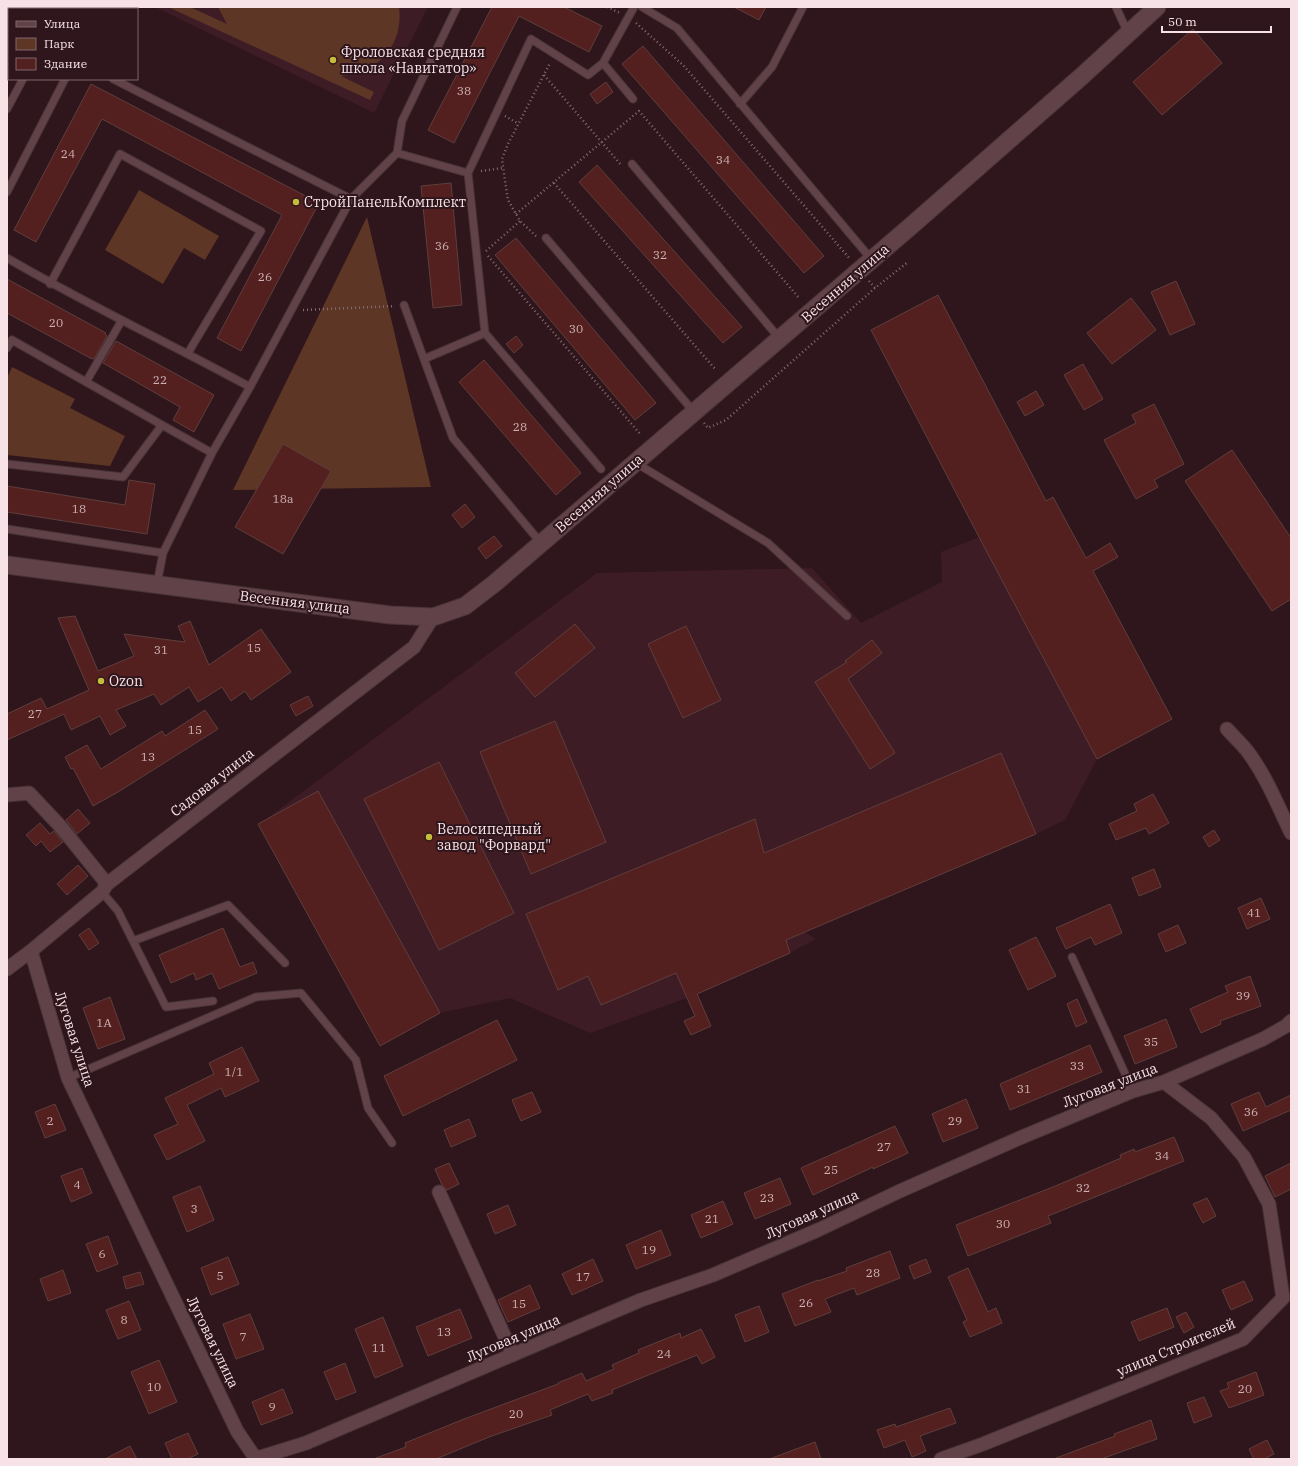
<svg xmlns="http://www.w3.org/2000/svg" width="1298" height="1466" viewBox="0 0 1298 1466" font-family="'IBM Plex Serif',serif">
	<rect width="100%" height="100%" fill="#2f151c"/>
	<path fill="#3e1c26" d="M155 7H428L374 113Z
		M1053 497 1172 719 1097 759 1065 820 1036 834 805 932 816 939 790 953 687 998 590 1033 510 998 440 1013 380 1046 258 825 597 573 812 568 861 623 942 582 941 552 979 537Z"/>
	<path fill="#5d3625" d="M168 7H190L227 24 218 7H399C404 45 378 73 341 76L374 92 370 100Z
		M139 190 219 236 205 260 184 248 163 284 105 250Z
		M367 217 431 487 233 490Z
		M12 367 75 399 70 408 125 436 110 466 7 455V378Z"/>
	<path fill="#53201f" stroke="#5e3f3c" d="M492 7H564L602 26 589 52 519 16 454 143 428 130Z
		M734 7H766L759 20Z
		M1193 29 1222 63 1162 115 1133 82Z
		M643 46 824 256 804 273 622 64Z
		M606 82 613 92 597 104 590 94Z
		M91 84 319 203 241 351 217 338 282 215 209 176 102 119 36 242 14 230Z
		M597 165 742 327 723 343 579 182Z
		M451 183 462 305 433 308 421 186Z
		M516 238 656 403 635 420 495 255Z
		M7 279 106 333 105 334 107 336 94 359 92 358V359L7 313Z
		M1176 281 1195 324 1170 335 1151 292Z
		M938 295 1046 501 1053 497 1086 558 1110 543 1118 557 1093 571 1172 719 1097 759 979 537 871 330Z
		M1131 298 1156 330 1112 364 1087 333Z
		M516 336 523 345 514 353 506 344Z
		M116 341 214 395 194 432 173 420 180 407 103 363Z
		M484 360 581 473 556 495 459 382Z
		M1083 364 1103 399 1084 410 1064 375Z
		M1036 391 1044 405 1025 416 1017 402Z
		M1154 404 1184 464 1154 480 1158 487 1136 499 1104 440 1136 423 1132 415Z
		M283 444 331 471 283 554 235 527Z
		M1232 450 1291 538V599L1272 611 1185 481Z
		M129 480 155 484 147 534 7 512V486L125 505Z
		M465 504 475 517 462 528 452 515Z
		M494 536 502 546 486 559 478 548Z
		M75 616 98 671 134 656 124 634 185 642 178 626 190 621 209 665 261 629 291 672 251 700 245 691 231 701 222 687 198 702 189 687 161 705 154 694 116 710 126 726 110 735 100 716 71 730 64 714 7 740V714L41 698 47 709 89 690 58 618Z
		M575 624 595 648 535 697 515 673Z
		M686 626 721 700 683 718 648 644Z
		M872 640 882 653 848 679 895 753 870 769 815 682 847 662 845 661Z
		M308 696 313 706 296 716 290 705Z
		M205 710 218 729 118 792 93 806 73 768 71 769 65 757 87 745 101 769 162 731 165 736Z
		M555 721 606 842 531 874 480 752Z
		M1001 753 1036 834 786 940 790 953 697 994 711 1026 691 1035 684 1021 695 1016 676 973 601 1005 588 976 558 990 526 914 755 819 764 853Z
		M439 762 514 913 439 950 364 799Z
		M318 791 440 1013 380 1046 258 824Z
		M1153 794 1169 823 1149 834 1146 828 1116 840 1109 824 1137 811 1134 804Z
		M78 809 90 823 77 834 66 820Z
		M40 823 50 834 54 831 63 842 50 852 41 841 36 846 26 835Z
		M1214 830 1220 840 1209 847 1203 837Z
		M78 865 88 876 67 895 57 884Z
		M1154 869 1161 887 1139 896 1132 878Z
		M1261 898 1270 919 1247 929 1238 908Z
		M1110 904 1122 933 1095 945 1091 937 1066 949 1056 928Z
		M1178 925 1186 943 1166 952 1158 934Z
		M89 928 99 943 89 950 79 935Z
		M223 928 240 967 253 962 257 973 219 989 212 973 196 980 194 973 171 983 159 955Z
		M1036 937 1056 976 1028 990 1009 950Z
		M1250 976 1261 1006 1220 1021 1221 1024 1201 1033 1190 1009 1228 992 1225 986Z
		M110 997 125 1039 98 1049 83 1008Z
		M1077 999 1087 1022 1076 1027 1067 1004Z
		M1166 1019 1177 1047 1135 1064 1124 1036Z
		M497 1020 517 1060 403 1116 384 1076Z
		M1090 1045 1102 1072 1010 1110 1000 1084Z
		M242 1047 259 1081 225 1097 221 1088 187 1105 205 1141 167 1160 154 1135 178 1124 165 1098 214 1074 209 1063Z
		M532 1092 541 1112 521 1121 512 1100Z
		M1259 1092 1266 1107 1291 1095V1110L1243 1131 1231 1104Z
		M966 1099 978 1128 943 1142 932 1114Z
		M55 1104 66 1130 45 1138 35 1112Z
		M469 1119 476 1136 451 1147 444 1130Z
		M895 1126 908 1153 873 1169V1167L813 1195 801 1168Z
		M1174 1137 1184 1161 1048 1216 1051 1223 968 1256 956 1225 1053 1187 1121 1158 1120 1155 1134 1149 1135 1152Z
		M449 1163 459 1184 447 1190 442 1185 435 1169Z
		M1291 1163V1189L1275 1197 1265 1176Z
		M82 1168 92 1193 71 1202 61 1176Z
		M780 1178 791 1204 755 1219 744 1193Z
		M200 1186 214 1220 187 1232 173 1197Z
		M1207 1198 1216 1216 1203 1223 1193 1204Z
		M723 1201 733 1224 701 1238 691 1215Z
		M508 1205 516 1225 495 1234 487 1214Z
		M661 1230 671 1255 636 1269 626 1245Z
		M108 1236 118 1264 97 1272 86 1244Z
		M890 1251 900 1278 857 1295 854 1288 825 1299 831 1312 795 1326 782 1294 818 1280V1281L847 1271 846 1268Z
		M228 1257 239 1284 211 1295 201 1268Z
		M593 1259 603 1281 572 1295 562 1274Z
		M926 1259 931 1272 914 1279 909 1266Z
		M968 1268 988 1312 996 1308 1002 1323 970 1337 963 1322 967 1320 948 1277Z
		M63 1270 71 1293 48 1301 40 1279Z
		M140 1272 144 1284 126 1289 123 1277Z
		M1244 1281 1253 1300 1231 1310 1222 1290Z
		M530 1285 540 1308 508 1322 498 1300Z
		M129 1301 141 1330 118 1339 106 1310Z
		M759 1306 769 1332 745 1342 735 1315Z
		M1167 1308 1174 1327 1139 1341 1131 1322Z
		M460 1309 472 1338 428 1356 416 1327Z
		M1186 1312 1194 1327 1184 1333 1176 1317Z
		M250 1314 264 1349 236 1359 223 1324Z
		M383 1317 403 1366 375 1378 355 1329Z
		M701 1329 715 1357 702 1364 697 1355 612 1390 613 1393 592 1401 588 1394 550 1410 552 1415 489 1437 436 1459H377L376 1458 406 1447 405 1443 464 1419 558 1384V1383L582 1373 586 1381 614 1369 612 1365 639 1353 638 1350 680 1333 681 1338Z
		M159 1360 177 1402 149 1414 131 1372Z
		M345 1363 356 1392 336 1400 324 1372Z
		M1256 1372 1264 1395 1229 1408 1220 1391 1229 1388 1227 1383Z
		M283 1389 293 1413 261 1425 252 1402Z
		M1204 1397 1212 1416 1194 1423 1187 1403Z
		M950 1408 956 1423 920 1436 926 1451 912 1457 905 1440 884 1448 877 1430 895 1424 896 1427Z
		M1151 1420 1157 1439 1101 1459H1057L1056 1458 1115 1436 1114 1434Z
		M188 1433 198 1454 187 1459H172L165 1443Z
		M1267 1440 1274 1454 1264 1459H1254L1249 1449Z
		M815 1442 821 1459H772V1458Z
		M130 1446 137 1459H105Z"/>
	<g fill="none" stroke-linecap="round" stroke-linejoin="round">
		<g stroke="#483438" stroke-width="9">
			<path id="service" d="M642 7 677 28 872 260
				M1116 7 1128 33
				M59 9 60 7
				M603 63 633 99
				M740 104 772 67 803 7
				M7 109 23 79
				M397 153 468 173 531 39 588 75 603 63 634 7
				M632 164 780 339
				M7 192 65 79
				M351 199 397 153 402 121 457 7
				M546 238 694 412
				M7 258C86 304 169 343 250 387L351 199 113 79
				M50 284 120 154 261 231 188 353
				M404 305 453 438 541 543
				M485 333 601 469
				M7 348 12 340 162 425 123 477 7 464
				M424 359 485 333 468 173
				M86 382 122 320
				M162 425 212 453
				M636 463 768 543 847 616
				M7 529 163 553
				M157 584 163 553 212 453 250 387
				M102 892 118 911 166 1007 213 1001
				M133 941 228 905 285 963
				M1072 957 1133 1091
				M68 1078 256 997 301 993 356 1060 368 1108 392 1143"/>
		</g>
		<g stroke="#483438" stroke-width="15">
			<path id="minor" d="M1227 729C1234 737 1242 744 1248 752 1266 776 1278 806 1291 833
				M7 795 29 793 61 827 107 884
				M31 951 68 1078 237 1431 256 1459
				M7 969 31 951 102 892 107 884 414 647 433 617
				M439 1192 513 1355
				M254 1459 306 1443 641 1300 713 1275 818 1230 900 1191 1022 1137 1133 1091 1164 1082 1263 1039 1286 1026 1291 1021
				M941 1459 983 1444 1243 1339 1283 1298 1269 1204 1244 1157 1211 1118 1164 1082"/>
		</g>
		<g stroke="#483438" stroke-width="19">
			<path id="tertiary" d="M7 565 390 615 433 617 465 606 495 583 911 226 1082 76 1157 7"/>
		</g>
		<path stroke="#846d72" stroke-width="2.5" stroke-dasharray="1 3" stroke-linecap="butt" d="M607 7 620 13
			M636 23 683 65 850 259
			M544 75 622 166
			M505 116 519 124
			M481 171 503 168
			M554 183 716 370
			M516 214 639 111 799 298
			M536 236 520 221 508 200 504 174 502 159 508 144 550 63
			M486 251 520 221
			M488 256 641 435
			M869 281 875 288
			M303 310 395 306
			M704 423 708 428 726 420 875 288 908 262"/>
		<use href="#service" stroke="#614249" stroke-width="7"/>
		<use href="#minor" stroke="#614249" stroke-width="13"/>
		<use href="#tertiary" stroke="#614249" stroke-width="17"/>
	</g>
	<g fill="#c5bc3d" stroke="#2f151c" stroke-width="1.5">
		<circle cx="333" cy="60" r="4"/>
		<circle cx="296" cy="202" r="4"/>
		<circle cx="101" cy="681" r="4"/>
		<circle cx="429" cy="837" r="4"/>
	</g>
	<g text-anchor="middle" stroke-width="4" stroke-linejoin="round" paint-order="stroke">
		<g font-size="12" fill="#ceb2b5">
			<text x="464" y="95">38</text>
			<text x="68" y="158">24</text>
			<text x="723" y="164">34</text>
			<text x="442" y="250">36</text>
			<text x="660" y="259">32</text>
			<text x="265" y="281">26</text>
			<text x="56" y="327">20</text>
			<text x="576" y="333">30</text>
			<text x="160" y="384">22</text>
			<text x="520" y="431">28</text>
			<text x="283" y="503">18а</text>
			<text x="79" y="513">18</text>
			<text x="254" y="652">15</text>
			<text x="161" y="654">31</text>
			<text x="35" y="718">27</text>
			<text x="195" y="734">15</text>
			<text x="148" y="761">13</text>
			<text x="1254" y="917">41</text>
			<text x="1243" y="1000">39</text>
			<text x="104" y="1027">1А</text>
			<text x="1151" y="1046">35</text>
			<text x="1077" y="1070">33</text>
			<text x="234" y="1076">1/1</text>
			<text x="1024" y="1093">31</text>
			<text x="1251" y="1116">36</text>
			<text x="50" y="1125">2</text>
			<text x="955" y="1125">29</text>
			<text x="884" y="1151">27</text>
			<text x="1162" y="1160">34</text>
			<text x="831" y="1174">25</text>
			<text x="77" y="1189">4</text>
			<text x="1083" y="1192">32</text>
			<text x="767" y="1202">23</text>
			<text x="194" y="1213">3</text>
			<text x="712" y="1223">21</text>
			<text x="1003" y="1228">30</text>
			<text x="649" y="1254">19</text>
			<text x="102" y="1258">6</text>
			<text x="873" y="1277">28</text>
			<text x="220" y="1280">5</text>
			<text x="583" y="1281">17</text>
			<text x="806" y="1307">26</text>
			<text x="519" y="1308">15</text>
			<text x="124" y="1324">8</text>
			<text x="444" y="1336">13</text>
			<text x="243" y="1341">7</text>
			<text x="379" y="1352">11</text>
			<text x="664" y="1358">24</text>
			<text x="154" y="1391">10</text>
			<text x="1245" y="1393">20</text>
			<text x="272" y="1411">9</text>
			<text x="516" y="1418">20</text>
		</g>
		<g font-size="14" fill="#f7e3e7" stroke="#2f151c" text-anchor="start">
			<text x="341" y="57">Фроловская средняя<tspan x="341" dy="16">школа «Навигатор»</tspan></text>
			<text x="304" y="207">СтройПанельКомплект</text>
			<text x="109" y="686">Ozon</text>
			<text x="437" y="834">Велосипедный<tspan x="437" dy="16">завод "Форвард"</tspan></text>
		</g>
		<g font-size="14" fill="#f7e3e7" stroke="#2f151c">
			<text transform="translate(845 283) rotate(-41)" y="5">Весенняя улица</text>
			<text transform="translate(599 493) rotate(-41)" y="5">Весенняя улица</text>
			<text transform="translate(295 602) rotate(7)" y="5">Весенняя улица</text>
			<text transform="translate(212 782) rotate(-38)" y="5">Садовая улица</text>
			<text transform="translate(75 1039) rotate(72)" y="5">Луговая улица</text>
			<text transform="translate(1110 1085) rotate(-21)" y="5">Луговая улица</text>
			<text transform="translate(812 1214) rotate(-24)" y="5">Луговая улица</text>
			<text transform="translate(513 1338) rotate(-23)" y="5">Луговая улица</text>
			<text transform="translate(213 1342) rotate(64)" y="5">Луговая улица</text>
			<text transform="translate(1176 1347) rotate(-23)" y="5">улица Строителей</text>
		</g>
	</g>
	<rect width="1298" height="1466" fill="none" stroke="#f7e3e7" stroke-width="16"/>
	<rect x="8" y="8" width="130" height="72" fill="#2f151c" stroke="#7f676d"/>
	<rect x="16" y="21" width="20" height="6" fill="#614249" stroke="#7f676d"/>
	<text x="44" y="28" font-size="12" fill="#f7e3e7">Улица</text>
	<rect x="16" y="38" width="20" height="12" fill="#5d3625" stroke="#7f676d"/>
	<text x="44" y="48" font-size="12" fill="#f7e3e7">Парк</text>
	<rect x="16" y="58" width="20" height="12" fill="#53201f" stroke="#7f676d"/>
	<text x="44" y="68" font-size="12" fill="#f7e3e7">Здание</text>
	<path d="M1162 26v6h109v-6" fill="none" stroke="#f7e3e7" stroke-width="2"/>
	<text x="1168" y="26" font-size="12" fill="#f7e3e7" stroke="#2f151c" stroke-width="3" paint-order="stroke">50 m</text>
</svg>
